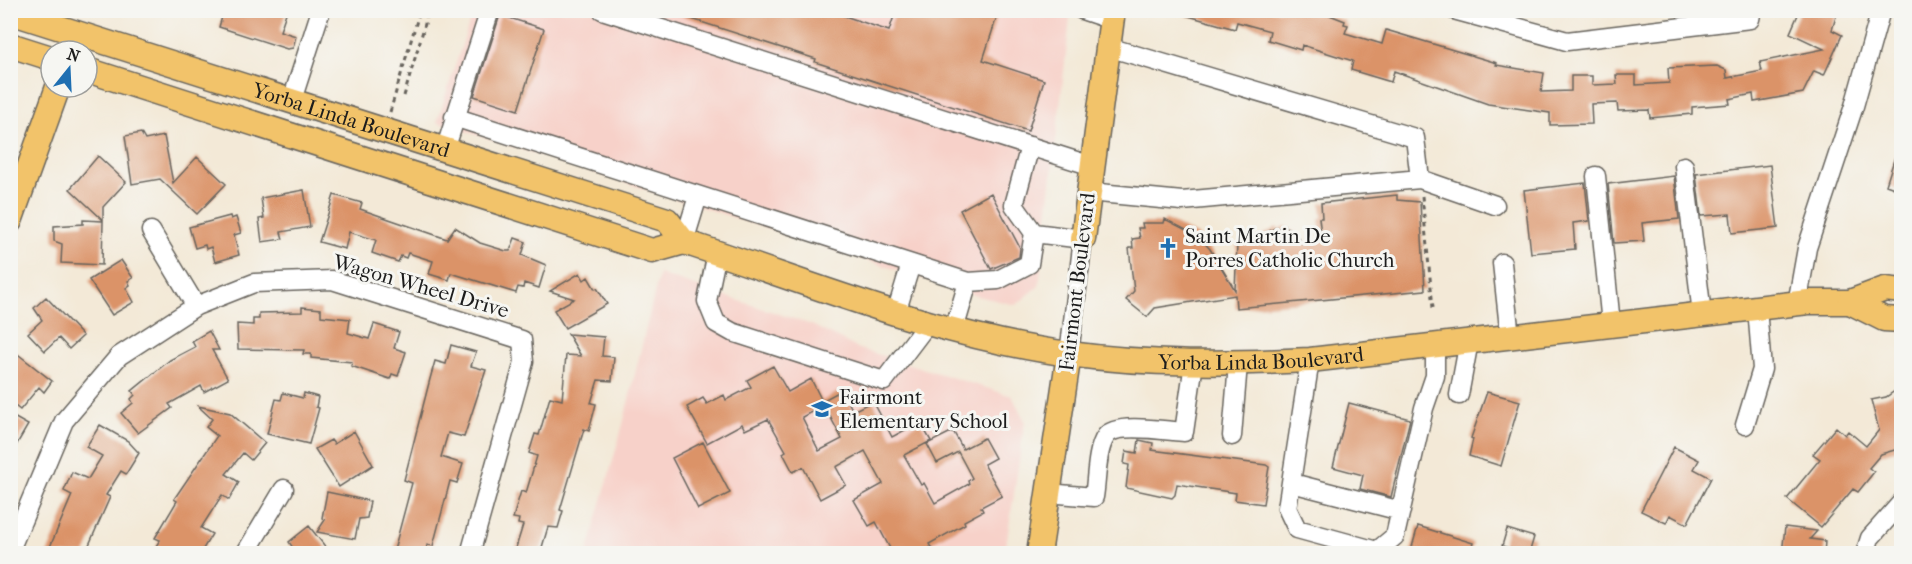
<svg xmlns="http://www.w3.org/2000/svg" width="1912" height="564" viewBox="0 0 1912 564" font-family="'IM FELL French Canon',serif">
	<rect width="100%" height="100%" fill="#f6f6f2"/>
	<filter id="ink" filterUnits="userSpaceOnUse"><feTurbulence type="fractalNoise" baseFrequency=".0167" numOctaves="2"/><feDisplacementMap in="SourceGraphic" scale="12" xChannelSelector="R" yChannelSelector="G"/><feConvolveMatrix kernelMatrix="1 2 1 2 8 2 1 2 1" color-interpolation-filters="sRGB"/></filter>
	<filter id="wash" filterUnits="userSpaceOnUse"><feTurbulence type="fractalNoise" baseFrequency=".008" numOctaves="4" result="noise"/><feDisplacementMap in="SourceGraphic" scale="24" xChannelSelector="R" yChannelSelector="G"/><feGaussianBlur stdDeviation="1.35" result="paint"/><feColorMatrix in="noise" values="0 0 0 0 0 0 0 0 0 0 0 0 0 0 0 0 0 1.4 0 .05"/><feComposite in="paint" operator="in"/></filter>
	<g filter="url(#wash)">
		<rect width="100%" height="100%" fill="#f3e9d7"/>
		<path fill="#f7d1c9" d="M473 11H1071L1039 286 1016 305 978 296 437 122Z
			M659 274 812 325 857 348 1012 396 1025 421 1005 553 587 554 623 424Z"/>
		<g id="blocks">
			<path fill="#db9368" fill-rule="evenodd" d="M224 10H287L280 31 296 36 293 48 287 49 219 27Z
				M674 10H827L889 31 896 10H999L983 60 1044 80 1028 131 815 62 816 59 673 13Z
				M1182 10H1303L1315 14 1317 10 1345 21 1344 24 1348 25 1345 33 1382 44 1386 30 1497 63 1496 65 1544 73 1541 92 1571 91V76H1592V85L1617 84 1616 75H1636V85L1669 83 1668 68 1717 66 1726 70 1727 78 1762 71 1760 62 1824 49 1790 33 1800 10H1838L1832 30 1842 35 1824 75 1814 71 1803 93 1754 102 1753 94 1729 99 1730 104 1692 107V114L1650 118 1649 110 1618 111 1617 103 1591 104 1592 124 1550 125V113L1488 104 1394 71 1391 82 1351 70 1353 61 1302 45 1301 50 1268 40 1270 31 1237 22 1235 29 1181 14Z
				M500 15 544 29 518 110 474 96Z
				M141 133 145 140 164 136 173 183 197 157 226 184 197 214 160 179 132 184 125 136Z
				M1899 144 1902 145V191L1886 185Z
				M98 156 126 182 103 207V220L70 189Z
				M1770 165 1778 228 1732 233 1730 214 1701 216 1696 174Z
				M1674 176 1679 219 1642 223 1644 241 1614 243 1608 184Z
				M1585 183 1589 221 1573 223 1575 249 1531 253 1524 190Z
				M304 190 310 227 281 232 283 239 262 242 259 219 264 218 261 198Z
				M991 193 1020 248 1019 257 991 269 960 210Z
				M334 195 362 203 360 209 447 239 455 227 480 243 506 251H510L515 238 526 242 522 255 546 265 539 288 524 283 523 288 518 287 516 293 451 273 449 280 429 274 433 261 408 253 406 258 401 256 398 262 372 253 376 240 349 232 345 249 319 242Z
				M1397 195V200L1420 202 1425 290 1236 308 1235 295 1155 308 1147 317 1126 300 1134 291 1129 248H1133L1132 239 1140 238 1138 228H1143L1142 223H1164L1165 219 1198 236 1210 249 1235 290 1237 245 1246 244 1277 227 1278 229 1285 226 1295 233 1302 244 1322 242 1319 218H1322L1321 203Z
				M230 216 231 219 236 217 241 233 234 235 239 255 215 262 211 247 206 249 205 245 195 248 189 227Z
				M83 220 103 221 102 265 61 263 62 244 54 241V226L83 224Z
				M121 260 133 278 128 281 130 285 126 288 134 302 112 315 89 280Z
				M580 273 584 280 588 277 595 289 597 288 607 304 565 328 554 310 574 299 550 291Z
				M46 297 83 336 69 349 59 338 45 351 28 333 42 320 34 308Z
				M302 307 321 309V316L350 319 348 333 369 339 374 324 399 332 394 348 406 352 398 376 392 374 390 379 351 366 352 362 311 358V354H303L304 350 238 349 237 324 253 325V319H259V313L302 312Z
				M209 331 219 350H212L228 379 204 392 201 386 169 404 172 408 138 433 121 413 133 403 131 399 135 395 132 391 170 360 195 347 192 341Z
				M568 334 604 337 602 356 614 357 612 381 598 380 591 403 596 404 589 431 584 429 560 510 563 511 558 528 548 527 540 554H514L523 525 518 524 519 519 513 518 521 491 526 493 537 456 529 453 535 434 539 435 550 397 562 400 566 355 581 356Z
				M451 345 476 352 471 366 486 370 464 437 448 433 441 457 463 464 457 483 450 481 433 546 427 545 426 551 420 549 419 554H393L412 483 404 480 430 379 435 361 446 364Z
				M10 348 52 381 44 392 39 387 20 410 10 402Z
				M773 366 788 392 811 379 822 401 842 390 853 411 873 401 892 437 920 422 931 441 904 455 921 485 924 483 935 503 969 484 968 481 972 478 958 452 937 463 927 444 953 431 963 449 984 438 995 458 984 464 1002 496 981 507 983 511 964 521 965 524 929 544 932 549 924 554H893L876 522 869 526 854 500 883 484 865 451 836 467 846 485 820 499 803 467 793 472 783 453 786 451 768 419 745 430 742 424 707 443 687 407 703 398 707 404 724 395 726 400 751 387 747 380ZM824 405 842 439 819 451 802 417Z
				M1902 386V448L1881 454 1869 468 1874 472 1858 492 1853 489 1821 527 1787 499 1820 459 1813 454 1836 427 1845 435 1848 431 1866 446 1879 430 1871 400 1886 397Z
				M1487 392 1520 401 1501 466 1469 456 1473 439 1471 438Z
				M283 393 303 398 304 393 318 397 316 407 319 408 309 444 267 434 276 399 281 400Z
				M1349 403 1410 419 1391 497 1360 489 1363 475 1333 467Z
				M198 406 230 413 265 443 251 460 243 453 226 474 239 482 229 500 222 495 201 528 212 534 200 554H192L183 549 180 554H168L156 546 160 540 155 538 177 501 174 499 217 436 206 427 212 419Z
				M10 415 28 425 10 456Z
				M100 425 128 441 139 453 126 474 121 471 106 495 110 497 85 554H47L72 495 64 491 72 472 88 479 102 456 86 447Z
				M354 431 373 465 339 487 315 449 331 440 334 444Z
				M1139 440 1153 443 1152 450 1266 465 1269 467 1263 504 1235 500 1236 493 1177 484 1175 495 1172 498 1126 488 1129 465 1124 464 1126 451 1137 453Z
				M703 442 730 493 698 509 672 458Z
				M1674 447 1699 460 1694 469 1711 478 1687 524 1670 515 1666 523 1641 511Z
				M327 492 370 501 367 518 359 519 355 539 317 532 325 520 322 518Z
				M309 526 331 554H297L289 542Z
				M1418 526 1473 543 1470 554H1410Z
				M1785 527 1817 531 1810 539 1825 541 1824 554H1782Z
				M1507 529 1534 537 1529 554 1502 546Z"/>
		</g>
	</g>
	<g filter="url(#ink)">
		<use href="#blocks" fill-opacity="0" stroke="#67645d" stroke-width="1.5"/>
		<g fill="none" stroke-linecap="round" stroke-linejoin="round">
			<g stroke="#67645d" stroke-width="21">
				<path id="minor" d="M602 10 1092 166
					M1082 10 1112 20
					M1454 10 1567 41 1750 19 1752 10
					M1108 47 1415 138 1420 179
					M292 100 321 10
					M454 117 968 282 998 280 1029 264 1034 233 1014 205 1030 146
					M445 150 490 10
					M1684 166 1702 314
					M1596 176 1611 324
					M1089 192 1182 201 1420 179 1495 205
					M151 231 196 306
					M1034 233 1083 239 1069 354
					M684 242 698 196
					M717 253 707 301 716 323 732 332 884 381 928 323
					M1502 263 1510 337
					M1797 304 1807 248 1854 106 1881 10
					M896 313 911 264
					M954 330 968 282
					M1310 360 1287 508 1297 529 1377 551 1395 536 1424 408 1435 376V344
					M1459 395 1469 341
					M1745 425 1762 369 1757 308
					M1232 436 1238 364
					M1292 483 1401 511
					M1048 493 1094 497C1097 480 1096 450 1106 436 1116 422 1167 431 1184 432L1194 363
					M10 550 64 421 119 356 196 306 254 283 332 280 522 340 524 362 470 554
					M245 554 284 489
					M1865 554 1870 538 1902 502"/>
			</g>
			<g stroke="#67645d" stroke-width="27">
				<g id="major">
					<path id="s1" d="M10 12 667 220 684 242C811 283 937 336 1069 354 1149 365 1229 364 1310 360L1808 302H1850L1885 289 1902 291"/>
					<path d="M10 45 51 58"/>
					<path d="M87 70 652 251 684 242"/>
					<path d="M10 221 58 87"/>
					<path d="M1083 239 1113 10"/>
					<path d="M1850 302 1884 319 1902 320"/>
					<path d="M1039 554 1069 354"/>
				</g>
			</g>
			<path stroke="#67645d" stroke-width="3" stroke-dasharray="4.5 4.5" stroke-linecap="butt" d="M404 96 429 10
				M390 112 420 10
				M1422 196 1433 308"/>
			<use href="#minor" stroke="#fff" stroke-width="18"/>
			<use href="#major" stroke="#f2c36a" stroke-width="24"/>
		</g>
	</g>
	<defs>
		<g id="church-bare" transform="scale(1.62)"><path d="M-1.2-6h2.4v3.5h3.3v2.4h-3.3V6h-2.4V-.1h-3.3v-2.4h3.3Z" fill="#1f6fb2" stroke="#f6f6f2" stroke-width="2.5" paint-order="stroke"/></g>
		<g id="school-bare" transform="scale(1.62)"><path d="M0-5L7-2L0 1L-7-2ZM-4 1L0 2.5L4 1V4Q0 6-4 4Z" fill="#1f6fb2" stroke="#f6f6f2" stroke-width="2.5" paint-order="stroke"/></g>
	</defs>
	<g fill-rule="evenodd">
		<use href="#church-bare" x="1168" y="248"/>
		<use href="#school-bare" x="822" y="409"/>
	</g>
	<g text-anchor="middle" stroke-width="6" stroke-linejoin="round" paint-order="stroke">
		<g font-size="21" fill="#1c1c1c" stroke="#f6f6f2">
			<text dy="7" stroke="none"><textPath href="#s1" startOffset="358">Yorba Linda Boulevard</textPath></text>
			<text transform="translate(1077 282) rotate(-83)" y="7">Fairmont Boulevard</text>
			<text transform="translate(421 286) rotate(16)" y="7">Wagon Wheel Drive</text>
			<text dy="7" stroke="none"><textPath href="#s1" startOffset="1311">Yorba Linda Boulevard</textPath></text>
		</g>
		<g font-size="21" fill="#1c1c1c" stroke="#f6f6f2" text-anchor="start">
			<text x="1185" y="243">Saint Martin De<tspan x="1185" dy="24">Porres Catholic Church</tspan></text>
			<text x="839" y="404">Fairmont<tspan x="839" dy="24">Elementary School</tspan></text>
		</g>
	</g>
	<rect width="1912" height="564" fill="none" stroke="#f6f6f2" stroke-width="36"/>
	<g transform="translate(69 69) rotate(18)"><circle r="28" fill="#f6f6f2" stroke="#9f9f9c" stroke-width="1.5"/>
	<path d="M0-4.5L10 22L0 15L-10 22Z" fill="#1f6fb2"/>
	<text y="-9" font-size="16" font-weight="bold" text-anchor="middle" fill="#1c1c1c">N</text>
	</g>
</svg>
